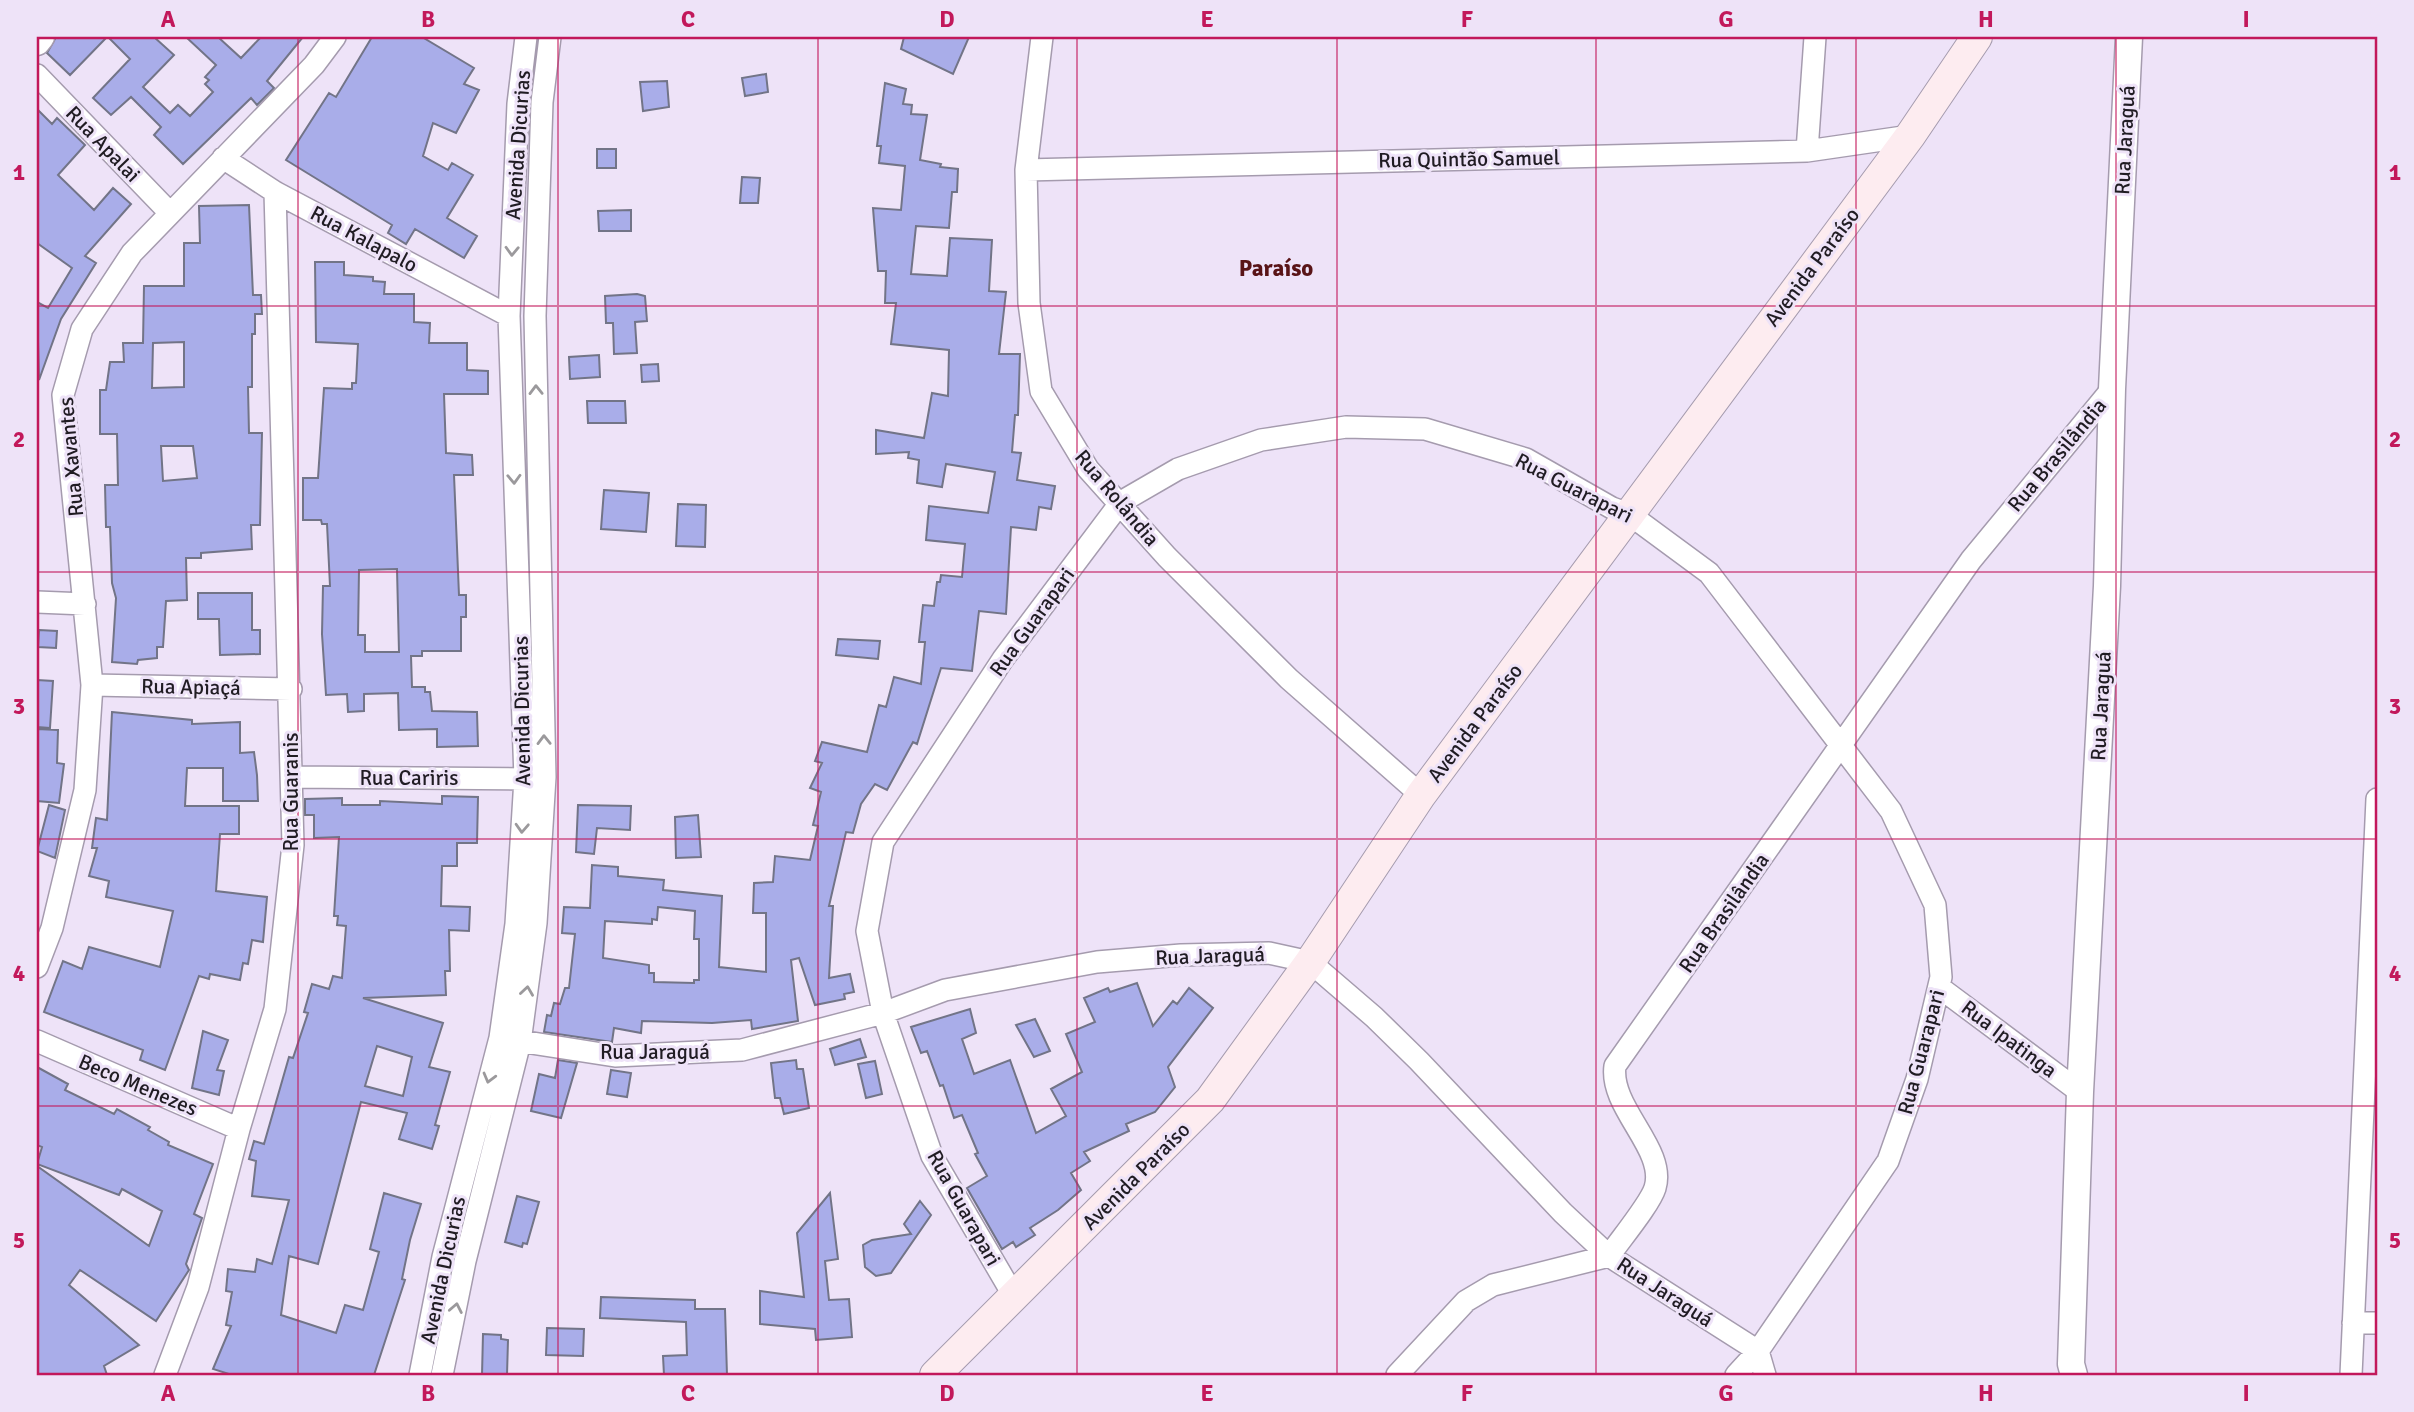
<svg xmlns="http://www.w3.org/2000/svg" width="2414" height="1412" viewBox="0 0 2414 1412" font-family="Signika,sans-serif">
	<rect width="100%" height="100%" fill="#eee3f8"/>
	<path fill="#a9ade9" stroke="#727487" stroke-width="2" fill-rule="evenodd" d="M56 37H107L70 75 47 53Z
		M108 37H154L174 55 143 87 170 113 178 105 190 116 213 92 205 84 209 80 205 77 216 65 186 37H218L241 58 261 37H303L267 81 274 88 257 105 251 98 183 164 154 135 161 127 131 97 111 115 93 98 130 59Z
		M372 37H422L474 68 464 84 479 90 456 133 433 123 423 156 448 170 452 163 473 175 447 218 477 236 464 258 415 229 406 244 388 233 392 225 286 160 329 93 336 97Z
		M904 37H969L953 74 901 49Z
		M766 74 768 92 745 96 742 78Z
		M667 81 669 107 643 111 640 82Z
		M885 83 906 89 903 104 912 105 911 114 927 115 920 160 941 164 940 167 958 169 957 192H952L949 228 916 226 911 274 947 276 950 238 992 240 989 291 1006 292 999 354H1020L1018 415H1015L1012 452 1021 453 1017 480 1055 486 1051 509 1039 507 1036 530 1011 527 1006 614 979 611 972 671 941 668 917 744 913 742 887 790 875 784 861 804 853 833 846 832 829 906H833L829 978 850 974 854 992 844 994 845 999 815 1005 799 958 791 960 798 1021 752 1029 751 1020 712 1023 642 1021 641 1033 614 1028 612 1042 544 1032 547 1015 551 1016 554 1003 560 1004 565 988H569L575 934 562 933 564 907 590 908 592 865 618 867V876L664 880 663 890 722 896 719 967 766 972V913H753L754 883 773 882 775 856 810 860 818 826 813 825 821 792 810 788 822 763 815 761 822 742 867 752 879 705 886 707 894 677 921 684 925 642H919L923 605 934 606 937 582H940L941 575 962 577 965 544 926 540 929 506 988 513 995 472 946 464 942 487 917 483 919 460 908 458 909 452 876 454V430L924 438 932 393 948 396 949 350 891 344 896 303H885L886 271H878L873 208 901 210 905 166 879 163 881 146H877ZM658 907 695 911 694 939H699V980H694V983L654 982V973H649V965L603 958 605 921 652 924V919L657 920Z
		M37 109 52 124 57 118 85 145 58 175 94 210 113 188 131 204 85 256 96 263 61 319 39 380 37 302 48 308 72 268 37 243Z
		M597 149H616V168H597Z
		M742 177 760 178 758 203H740Z
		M249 205 253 295H261L262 314H255V334H252V387H248L249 433H262L260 525H251L252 549 201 553V558H186L187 600 166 601 163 647H157V658L138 660 137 664 112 662 116 598 112 583 110 527H106L105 485H118L117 434H100V390H106L110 362H124L123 343H143L144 286H184V243H200L199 206ZM184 342V387L152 388 153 343ZM161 446H193L197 478 163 481Z
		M631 210V231H599L598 211Z
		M315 262H344V275L373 277V281L385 282 384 294H414V322L430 323 429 343H467V370L488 371V394H444L446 453 472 455 473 475H454L459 595H466V617H461V651H422V656H411L412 687H425V692H430L432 711 477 712 478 746 437 747V729L399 730 398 693 364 694V711L348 712 347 694 326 695 322 634 323 586H330L327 524H322L321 520H303V478H318L324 388 352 389V383H356L358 344 316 342ZM397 569 399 652H365V635H358L359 570Z
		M637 294 645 296 647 321 635 322 637 353 614 354 613 323H606L605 296Z
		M599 355 600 377 570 379 569 357Z
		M658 364 659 381 642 382 641 365Z
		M587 401H625L626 423H588Z
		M604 490 649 493 646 532 601 529Z
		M678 504 706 505 705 547 676 546Z
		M198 593H252V630H260V654L220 655 219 619H198Z
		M39 630 57 631 56 648 38 647Z
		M838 639 880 641 878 659 836 655Z
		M37 680 53 681 50 728 37 727Z
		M112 712 192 720V724L240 722V753L254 752 257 775 258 801H223V768H187L185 806H239V834H220L216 891 267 897 263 942 252 940 248 964 243 963 240 980 210 974 209 979 199 976 165 1070 140 1060 143 1050 44 1012 63 961 82 969 89 947 160 967 173 911 106 897 109 881 89 876 97 848H92L96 818 107 820Z
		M37 729 58 730 57 763 64 764 59 803 37 801Z
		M442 796 478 797 477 843H457V866H442L441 906 470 907 469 931 449 930 450 971H445L446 995 363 998 443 1023 429 1067 450 1072 435 1125 439 1126 432 1149 399 1139 407 1113 361 1102 318 1264 289 1256 281 1315 336 1333 345 1305 363 1310 379 1252 370 1249 384 1193 421 1204 410 1240 402 1279 405 1280 374 1375H232L213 1369 231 1326 226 1325 232 1292 226 1291 228 1269 255 1272 257 1259 272 1264 289 1200 252 1196 256 1161 249 1159 254 1141 264 1144 289 1057 293 1058 308 1013 304 1012 312 984 329 989 333 976 342 978 346 926 337 925 338 916H334L339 837 314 838V815H305V799L342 798V805H380V801L442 804ZM377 1046 412 1057 403 1096 365 1086Z
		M49 805 65 810 55 858 37 851Z
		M578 805 631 806 630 830 597 828 594 854 576 852Z
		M698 815 701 857 676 858 675 817Z
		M1137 983 1153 1026 1173 1001 1177 1004 1189 988 1213 1008 1168 1067 1175 1087 1155 1112 1126 1124 1129 1131 1084 1152 1090 1161 1071 1173 1081 1190 1058 1210 1030 1228 1035 1235 1016 1247 1013 1242 1002 1249 967 1188 987 1176 975 1154 978 1153 962 1115 954 1118 943 1085 940 1086 927 1051 921 1053 911 1027 970 1009 976 1033 962 1039 974 1074 1010 1060 1036 1133 1066 1116 1051 1089 1082 1072 1066 1034 1095 1022 1084 998 1108 988 1110 992Z
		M1035 1019 1050 1051 1034 1057 1016 1025Z
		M203 1031 228 1040 217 1070 224 1071 219 1095 192 1088Z
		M860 1039 866 1057 835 1065 830 1049Z
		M558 1060 577 1063 561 1118 531 1111 539 1074 555 1078Z
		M796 1060 797 1069H803L809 1108 784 1114 780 1098H775L771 1063Z
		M875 1061 882 1094 866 1098 858 1064Z
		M37 1067 68 1084 65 1090 114 1114 117 1109 150 1127 148 1130 169 1142 168 1145 213 1164 194 1214 202 1218 186 1264 189 1270 156 1321 80 1270 69 1285 139 1345 104 1366 107 1375H37V1166L149 1246 162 1211 122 1189 119 1195 37 1164 42 1147 37 1145Z
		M611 1070 631 1073 627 1097 607 1094Z
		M830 1193 838 1259 825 1261 829 1300 849 1299 852 1337 816 1340 815 1329 760 1324V1291L804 1297 797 1233Z
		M517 1196 539 1202 527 1244 523 1243 522 1247 505 1242Z
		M920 1201 931 1215 891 1273 876 1276 865 1267 863 1245 872 1240 911 1234 904 1224Z
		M601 1297 695 1300V1309H725L727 1375H664L663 1356 687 1355 686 1322 600 1318Z
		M547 1328 584 1329 583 1356 546 1355Z
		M483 1334 501 1335V1339L508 1340 507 1375H482Z"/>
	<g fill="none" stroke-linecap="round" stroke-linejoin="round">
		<g stroke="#a59bae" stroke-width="24">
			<path id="minor" d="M1042 37 1026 170 1029 303 1041 391 1088 469 1167 557 1289 679 1421 795
				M37 75 170 213
				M1807 151 1815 37
				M223 158 275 192 509 316
				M1026 170 1807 151 1910 136
				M37 602 85 604
				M92 685 291 689
				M292 777 525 779
				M37 967 52 928 85 790 92 685 63 395 82 329 132 253 314 65 335 37
				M1939 987 2080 1092
				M500 1038 615 1056 742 1050 883 1013 945 990 1097 962 1181 955 1269 953 1310 962 1374 1017 1419 1061 1563 1213 1609 1256 1758 1351 1765 1375
				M37 1041 239 1129
				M1015 1298 932 1156 883 1013 867 931 883 842 1003 659 1121 502 1178 469 1261 440 1346 427 1425 429 1526 459 1612 508 1629 514 1709 573 1891 811 1935 905 1941 977 1917 1079 1888 1161 1758 1351 1736 1375
				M2353 1323H2377
				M165 1375 198 1287 239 1129 275 1009 293 845 275 192
				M420 1375 443 1257 500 1038 516 924 525 779 509 316 518 104 526 37
				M442 1375 465 1261 520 1042 536 923 545 777 535 316 542 102 550 37
				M1397 1375 1466 1301 1493 1285 1609 1256C1620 1240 1650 1204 1655 1188 1667 1149 1609 1108 1615 1066L1971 560 2112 389
				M2351 1375 2377 799"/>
		</g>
		<g stroke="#a59bae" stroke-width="29">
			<path id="tertiary" d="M37 42 41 37
				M2074 1375 2071 1364 2080 1092 2107 586 2112 389 2129 37"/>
		</g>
		<g stroke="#a59bae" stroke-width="32">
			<path id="secondary" d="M935 1375 1210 1100 1310 962 1421 795 1910 136 1977 37"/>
		</g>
		<use href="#minor" stroke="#fff" stroke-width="21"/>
		<use href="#tertiary" stroke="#fff" stroke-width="26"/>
		<use href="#secondary" stroke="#fdecf0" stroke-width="30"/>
	</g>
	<defs><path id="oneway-chevron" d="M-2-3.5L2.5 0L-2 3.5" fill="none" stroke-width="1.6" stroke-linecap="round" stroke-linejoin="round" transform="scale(1.75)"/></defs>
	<g stroke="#9b999c">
		<use href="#oneway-chevron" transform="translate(512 251) rotate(92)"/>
		<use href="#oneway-chevron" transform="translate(536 390) rotate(-91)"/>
		<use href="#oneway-chevron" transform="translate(514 479) rotate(88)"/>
		<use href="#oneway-chevron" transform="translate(544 740) rotate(-91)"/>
		<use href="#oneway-chevron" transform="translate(522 828) rotate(93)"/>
		<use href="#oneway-chevron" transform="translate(527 991) rotate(-82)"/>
		<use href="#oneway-chevron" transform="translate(489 1078) rotate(105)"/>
		<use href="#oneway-chevron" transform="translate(456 1308) rotate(-79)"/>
	</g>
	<path fill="none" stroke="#c2185b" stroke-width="2" stroke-opacity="0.55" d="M298 37V1375M558 37V1375M818 37V1375M1077 37V1375M1337 37V1375M1596 37V1375M1856 37V1375M2116 37V1375M37 306H2377M37 572H2377M37 839H2377M37 1106H2377"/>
	<g text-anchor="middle" stroke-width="6" stroke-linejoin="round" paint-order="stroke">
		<g font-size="21" fill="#201c23" stroke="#eee3f8">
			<text transform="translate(2125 140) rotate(-87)" y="7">Rua Jaraguá</text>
			<text transform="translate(103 144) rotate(46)" y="7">Rua Apalai</text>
			<text transform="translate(518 145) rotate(-86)" y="7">Avenida Dicurias</text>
			<text transform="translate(1469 159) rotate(-1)" y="7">Rua Quintão Samuel</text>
			<text transform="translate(364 239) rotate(28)" y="7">Rua Kalapalo</text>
			<text transform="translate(1812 267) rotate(-53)" y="7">Avenida Paraíso</text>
			<text transform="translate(2057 455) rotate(-50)" y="7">Rua Brasilândia</text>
			<text transform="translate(71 457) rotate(-95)" y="7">Rua Xavantes</text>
			<text transform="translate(1574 488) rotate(27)" y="7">Rua Guarapari</text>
			<text transform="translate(1117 498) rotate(50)" y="7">Rua Rolândia</text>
			<text transform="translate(1032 622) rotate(-54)" y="7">Rua Guarapari</text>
			<text transform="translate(191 687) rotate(1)" y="7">Rua Apiaçá</text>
			<text transform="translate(2101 706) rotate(-87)" y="7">Rua Jaraguá</text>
			<text transform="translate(522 711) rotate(-91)" y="7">Avenida Dicurias</text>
			<text transform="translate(1475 723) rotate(-53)" y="7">Avenida Paraíso</text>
			<text x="409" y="785">Rua Cariris</text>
			<text transform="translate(291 792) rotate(-90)" y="7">Rua Guaranis</text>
			<text transform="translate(1724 913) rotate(-55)" y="7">Rua Brasilândia</text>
			<text transform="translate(1210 956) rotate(-2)" y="7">Rua Jaraguá</text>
			<text transform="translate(2009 1039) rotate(37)" y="7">Rua Ipatinga</text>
			<text x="655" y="1059">Rua Jaraguá</text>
			<text transform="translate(1921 1052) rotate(-75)" y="7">Rua Guarapari</text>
			<text transform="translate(138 1085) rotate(23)" y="7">Beco Menezes</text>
			<text transform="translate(1136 1176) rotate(-45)" y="7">Avenida Paraíso</text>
			<text transform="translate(964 1208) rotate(61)" y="7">Rua Guarapari</text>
			<text transform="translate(443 1270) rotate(-78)" y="7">Avenida Dicurias</text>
			<text transform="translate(1665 1292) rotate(33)" y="7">Rua Jaraguá</text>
		</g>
		<g font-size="23" font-weight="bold" fill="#591417" stroke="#eee3f8">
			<text x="1276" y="276">Paraíso</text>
		</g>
	</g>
	<rect width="2414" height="1412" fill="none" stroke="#eee3f8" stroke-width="77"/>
	<rect x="38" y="38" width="2338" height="1336" fill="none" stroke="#c2185b" stroke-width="2.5"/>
	<g font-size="23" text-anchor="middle" font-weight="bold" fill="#c2185b">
		<text x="168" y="27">A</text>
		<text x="428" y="27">B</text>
		<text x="688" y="27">C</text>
		<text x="947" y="27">D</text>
		<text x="1207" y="27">E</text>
		<text x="1467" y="27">F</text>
		<text x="1726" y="27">G</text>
		<text x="1986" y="27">H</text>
		<text x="2246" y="27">I</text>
		<text x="19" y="180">1</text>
		<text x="2395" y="180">1</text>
		<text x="19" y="447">2</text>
		<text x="2395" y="447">2</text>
		<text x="19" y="714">3</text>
		<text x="2395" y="714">3</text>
		<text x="19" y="981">4</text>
		<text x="2395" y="981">4</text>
		<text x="19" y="1248">5</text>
		<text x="2395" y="1248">5</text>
		<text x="168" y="1401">A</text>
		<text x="428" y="1401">B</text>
		<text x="688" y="1401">C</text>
		<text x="947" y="1401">D</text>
		<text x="1207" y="1401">E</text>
		<text x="1467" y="1401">F</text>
		<text x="1726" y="1401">G</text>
		<text x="1986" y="1401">H</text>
		<text x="2246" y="1401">I</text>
	</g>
</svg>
